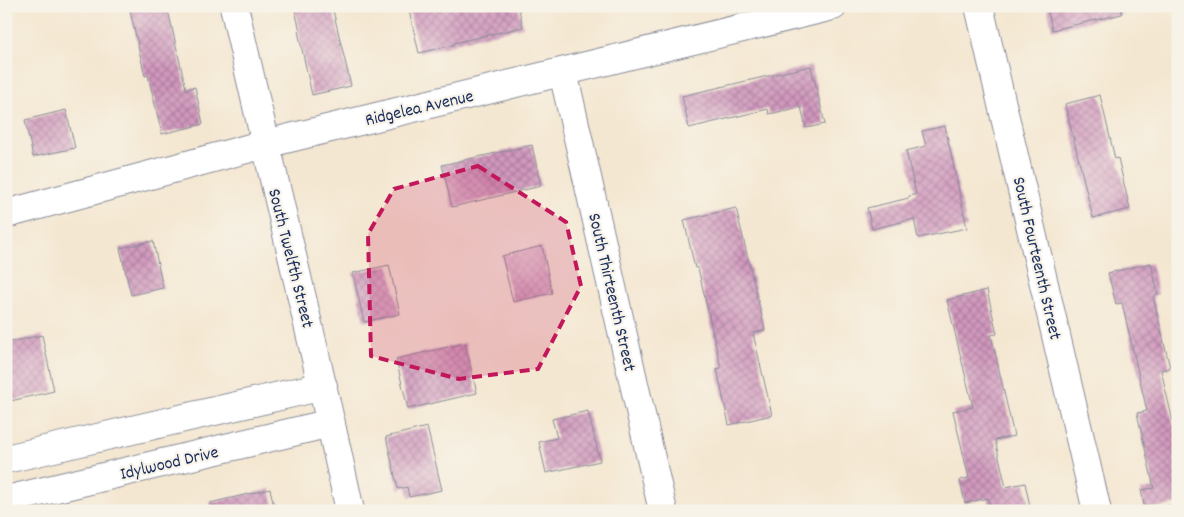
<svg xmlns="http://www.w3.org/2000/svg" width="1184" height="517" viewBox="0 0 1184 517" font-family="Dekko,sans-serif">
	<defs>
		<pattern id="building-cross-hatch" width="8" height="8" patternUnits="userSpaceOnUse" patternTransform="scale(1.25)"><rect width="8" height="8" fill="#d198bd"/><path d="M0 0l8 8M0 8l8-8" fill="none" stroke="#a97c9d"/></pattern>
	</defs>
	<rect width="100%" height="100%" fill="#f7f3e8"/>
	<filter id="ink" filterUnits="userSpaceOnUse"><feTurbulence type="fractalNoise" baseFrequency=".02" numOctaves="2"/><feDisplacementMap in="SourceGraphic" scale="10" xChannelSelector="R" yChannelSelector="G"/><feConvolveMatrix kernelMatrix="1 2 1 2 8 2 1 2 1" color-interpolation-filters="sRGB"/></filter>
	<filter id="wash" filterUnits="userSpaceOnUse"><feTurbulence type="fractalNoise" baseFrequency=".0096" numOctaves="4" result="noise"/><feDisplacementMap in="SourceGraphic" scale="20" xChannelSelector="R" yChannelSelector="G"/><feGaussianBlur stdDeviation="1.12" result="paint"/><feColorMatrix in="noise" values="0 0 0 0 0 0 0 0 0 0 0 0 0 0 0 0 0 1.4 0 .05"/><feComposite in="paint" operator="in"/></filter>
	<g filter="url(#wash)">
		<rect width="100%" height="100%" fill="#f4e7d1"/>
		<g id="blocks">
			<path fill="url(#building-cross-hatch)" d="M129 6H167L186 89 195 87 203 124 162 134 148 75 145 76Z
				M294 6H332L351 86 312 95 298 31H300Z
				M408 6H518L523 27 454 43V45L419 53Z
				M1047 6H1121L1122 14 1052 30Z
				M811 66 825 124 806 128 801 107 769 114 768 109 689 128 682 96Z
				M1100 95 1115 159 1118 158 1130 209 1093 218 1065 104Z
				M66 110 75 148 33 157 25 120Z
				M945 126 967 228 918 238 914 219 872 229 867 208 909 198V196L916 194 906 151 926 146 922 131Z
				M532 145 541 186 452 207 442 165Z
				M736 208 765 330 753 333 772 415 729 425 717 369 721 368 698 268H695L684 220Z
				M153 241 163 288 131 295 120 248Z
				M542 246 552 293 513 302 502 256Z
				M1151 263 1158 294 1153 296 1170 368 1161 370 1174 426 1178 425V504L1145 510 1141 490 1154 488 1137 413 1147 411 1122 303 1116 304 1108 273Z
				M389 265 400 314 364 322 353 273Z
				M987 290 997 334 991 335 1014 436 995 440 1006 487 1025 483 1031 511H991L988 498 965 503 960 480 969 478 953 411 973 407 947 300Z
				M42 335 54 391 6 402V343Z
				M465 343 477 393 408 409 396 359Z
				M588 411 600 461 546 473 539 442 557 438 552 419Z
				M427 427 442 490 409 497 407 487 398 489 386 437Z
				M270 489 275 511H211L210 503Z"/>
		</g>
	</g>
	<g filter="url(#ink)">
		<use href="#blocks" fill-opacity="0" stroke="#888b98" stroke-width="1"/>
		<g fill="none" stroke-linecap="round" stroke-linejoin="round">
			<g stroke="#888b98" stroke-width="30">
				<path id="minor" d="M234 6C272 175 314 342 350 511
					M979 6 1097 511
					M563 72 663 511
					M6 214 265 144 833 6
					M6 459 323 386
					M6 500 331 423"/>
			</g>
			<use href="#minor" stroke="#fff" stroke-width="28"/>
		</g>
	</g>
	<path fill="#c2185b" fill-opacity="0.2" stroke="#c2185b" stroke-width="4" stroke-dasharray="10 6" stroke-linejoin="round" d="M478 166 566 222 581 286 538 369 459 379 371 356 368 234 394 189Z"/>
	<g text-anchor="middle" stroke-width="4.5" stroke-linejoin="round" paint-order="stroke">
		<g font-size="18" fill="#1b2f5e" stroke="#f7f3e8">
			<text transform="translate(419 107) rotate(-13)" y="6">Ridgelea Avenue</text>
			<text transform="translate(292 258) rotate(76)" y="6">South Twelfth Street</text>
			<text transform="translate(1038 258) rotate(77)" y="6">South Fourteenth Street</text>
			<text transform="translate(613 292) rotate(77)" y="6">South Thirteenth Street</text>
			<text transform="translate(169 462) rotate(-13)" y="6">Idylwood Drive</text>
		</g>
	</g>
	<rect width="1184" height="517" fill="none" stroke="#f7f3e8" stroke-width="25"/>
</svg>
